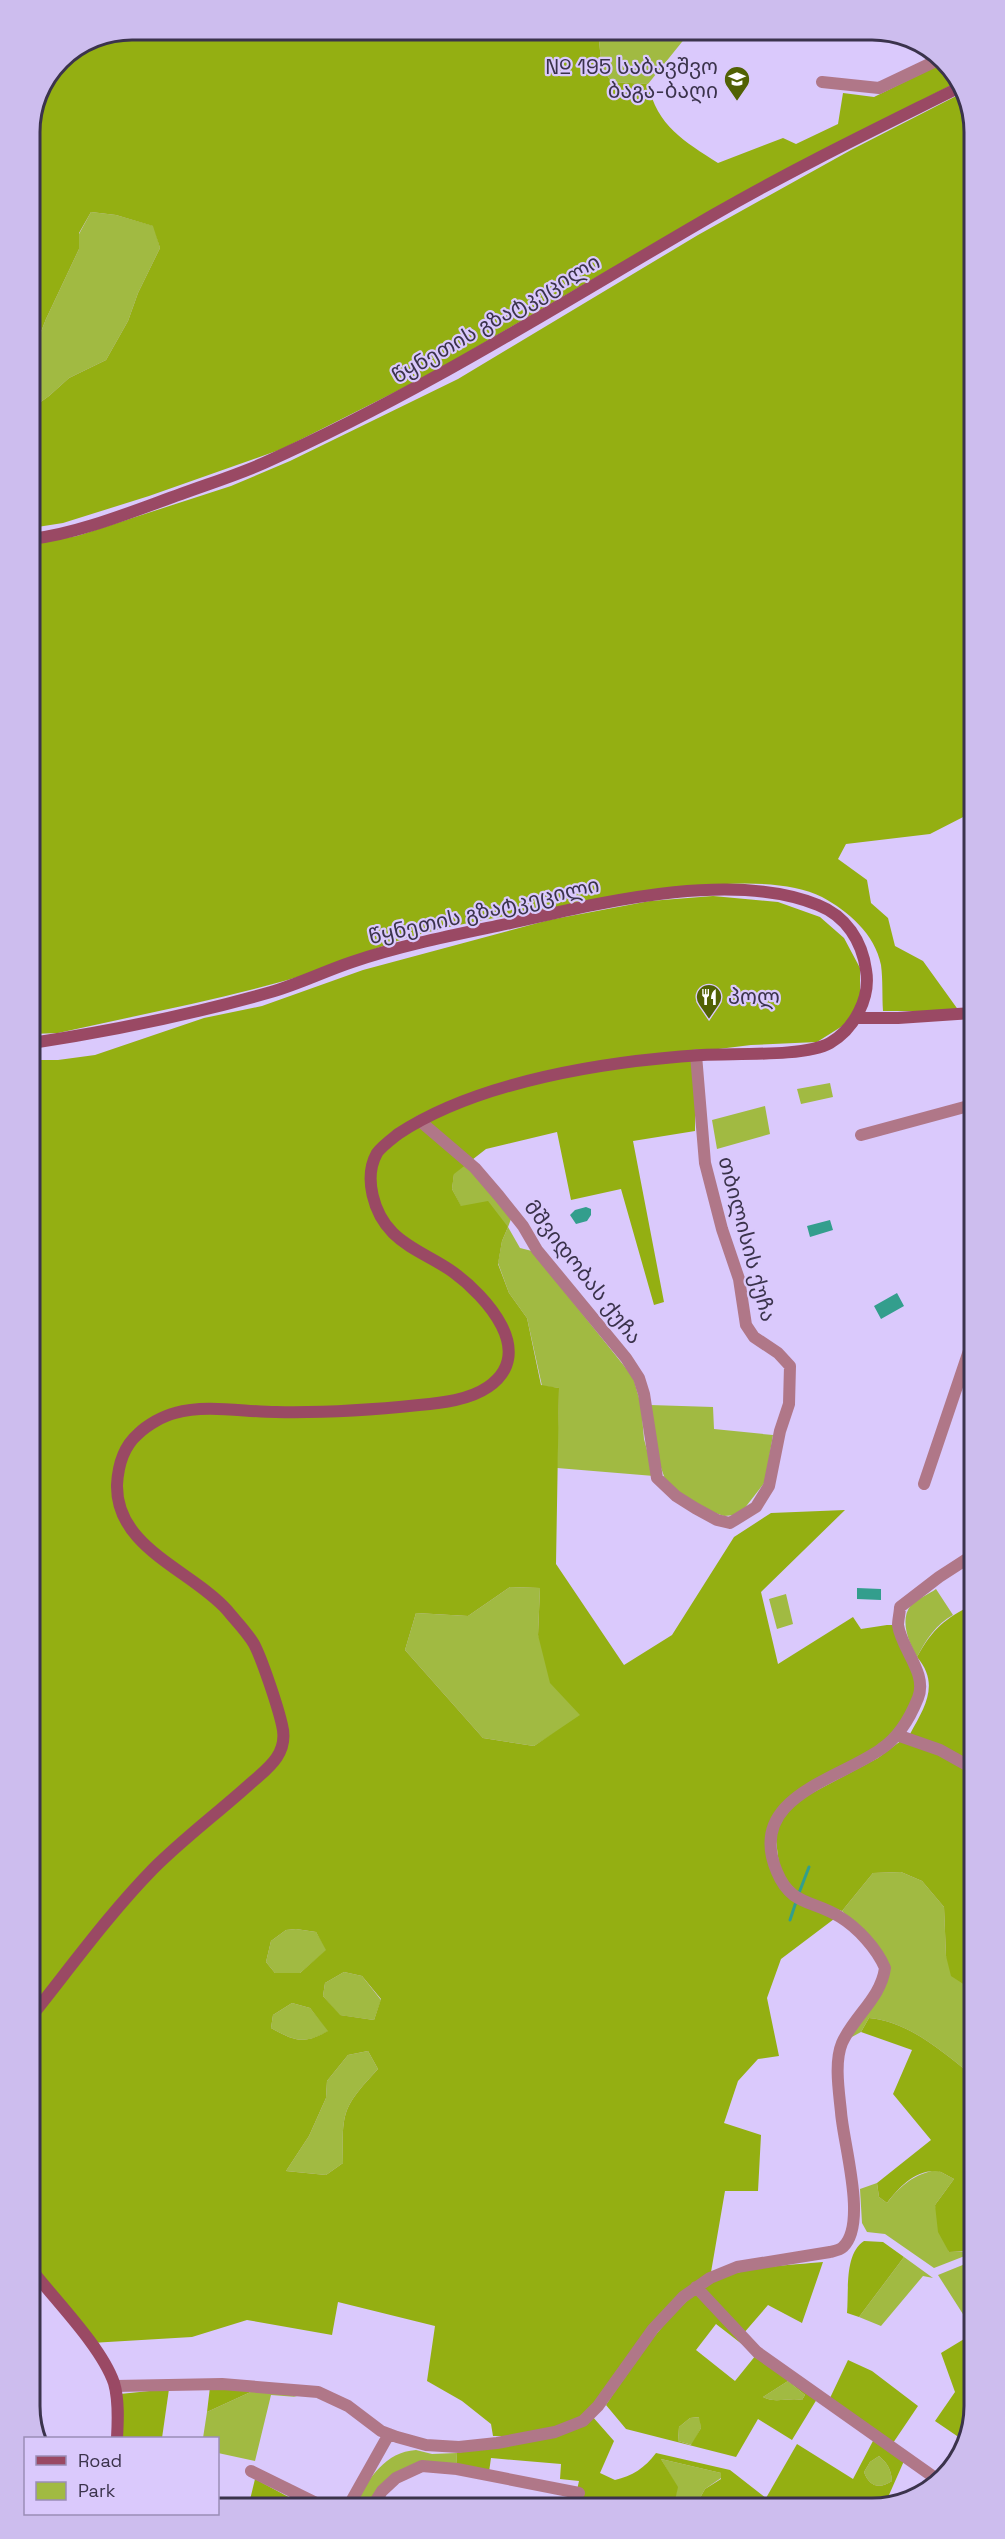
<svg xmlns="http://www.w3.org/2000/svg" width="1005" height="2539" viewBox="0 0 1005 2539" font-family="'Space Grotesk','Noto Sans Georgian',sans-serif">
	<rect width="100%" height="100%" fill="#dac9fc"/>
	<path fill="#a1ba42" d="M690 32 648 84 612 82C599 67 601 52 598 33Z
		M91 212 116 215 154 226 160 248 138 293 128 321 106 360 69 378 49 396 31 409V349L35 347 46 319 79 249V234Z
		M830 1083 833 1097 801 1104 797 1089Z
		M765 1106 770 1134 717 1149 712 1120Z
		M464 1165 479 1178 511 1219 508 1227 520 1248 532 1251 633 1377 641 1405 644 1439 654 1476 557 1468 559 1388 542 1386 527 1318 509 1293 498 1263 502 1241 508 1227 461 1207 452 1189 454 1173Z
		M650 1405 713 1407 714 1429 773 1435 765 1482 744 1509 736 1515 724 1516 706 1510 679 1494 665 1479 660 1465Z
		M510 1587 540 1588 538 1635 581 1716 534 1746 483 1738 405 1650 416 1613 468 1616Z
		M936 1589 953 1615C936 1624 926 1640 917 1657 909 1643 899 1620 911 1605 917 1599 929 1594 936 1589Z
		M786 1594 793 1624 777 1629 769 1599Z
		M901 1872 922 1881 944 1907 946 1956 968 1987 974 1986V2077C943 2052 910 2022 869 2018L861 2032 850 2038 887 1978 871 1939 842 1911 873 1873Z
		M296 1929 316 1932 327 1950 300 1973H275L266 1962 271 1941 286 1930Z
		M344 1972 362 1976 381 2000 374 2020 339 2015 323 1996 325 1983Z
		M292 2003 310 2008 329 2031C303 2045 295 2041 271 2028L273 2015Z
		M368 2051 378 2069C342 2108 342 2111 343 2163L326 2175 286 2171 309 2136 326 2098 327 2081 348 2055Z
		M937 2170 954 2179 935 2205 949 2252H975L934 2268 885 2234 867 2232 862 2223 860 2189 877 2183 879 2197 887 2203C901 2185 914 2174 937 2170Z
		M904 2257 933 2278 923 2276 881 2326 859 2317Z
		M975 2260V2333L938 2275Z
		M788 2381 805 2395 802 2400C789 2397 775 2404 763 2397Z
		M255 2390 285 2393 297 2397 271 2395 255 2461 218 2453V2438H203L207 2412Z
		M700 2417 701 2428 692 2445 678 2441 679 2427 690 2418Z
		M416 2450 432 2454 457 2453 456 2468 419 2464 367 2507 355 2502C370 2478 385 2452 416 2450Z
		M879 2456C888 2464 891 2469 892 2481 879 2490 869 2486 864 2472L870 2462Z
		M661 2459 721 2473V2478L705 2489 696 2505H679L675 2501 677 2487Z"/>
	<path fill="#94af12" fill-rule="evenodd" d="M598 33C601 52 599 67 612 82L648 84C657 126 684 141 718 163L783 138 796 144 838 124 843 93 874 97 943 63 957 82 751 190 588 282 429 375 282 449 149 496 63 523 31 528V409L49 396 69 378 106 360 128 321 138 293 160 248 153 226 116 215 91 212 79 233V249L46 319 35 347 31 349 30 127 60 60 94 38Z
		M964 92 970 100 971 813 930 834 846 844 838 859 867 880 871 903 888 918 895 946 923 961 959 1011H883C882 996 883 980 881 965 875 934 848 911 822 897 763 867 630 895 565 906 512 915 458 923 406 938 365 951 326 970 284 981 209 1002 133 1016 58 1033L32 1034 31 544 77 536 231 486 290 461 458 379 698 235 851 150Z
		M713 896 778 902 820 917 844 938 860 968V999L852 1020 817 1042 751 1045 686 1053 509 1085 696 1055 695 1131 633 1141 664 1302 654 1305 621 1189 571 1200 557 1132 486 1149 454 1174 452 1189 461 1206 488 1201 508 1227 502 1241 498 1264 509 1293 527 1318 541 1385 559 1388 556 1564 624 1665 672 1635 734 1537 771 1513 845 1510 761 1592 778 1664 853 1617 861 1629 887 1625H898L920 1695 897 1735 804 1791 771 1829 785 1888 834 1919 781 1959 767 1998 779 2056 758 2059 738 2081 724 2123 761 2135 758 2191H725L710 2278 696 2287 583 2421 528 2436H493L491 2424 462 2401 427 2381 435 2326 338 2302 332 2335 247 2320 192 2337 91 2343 35 2274 32 1060H58L95 1055 204 1018 262 1006 363 970 549 920 650 901ZM510 1587 540 1588 538 1635 550 1683 580 1715 534 1746 483 1738 405 1650 416 1613 468 1616ZM296 1929 316 1932 326 1950 300 1973H275L266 1962 271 1941 286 1930ZM344 1972 362 1976 381 1999 374 2020 340 2015 323 1996 325 1983ZM292 2003 310 2008 328 2031C303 2045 295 2041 271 2028L273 2015ZM368 2051 378 2069C342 2108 342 2111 343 2163L326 2175 286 2171 309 2136 326 2098 327 2081 348 2055Z
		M973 1604 974 1767 910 1734C925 1707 940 1684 917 1657 934 1627 944 1620 973 1604Z
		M902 1740 938 1752 974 1773V1986L968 1987 951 1976 946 1956 944 1907 922 1881 901 1872 873 1873 842 1911 801 1896 780 1873 775 1832 786 1814 799 1800 878 1758Z
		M869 2018C910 2022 943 2052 974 2077L975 2251 949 2252 938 2232 935 2205 954 2179C948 2176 941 2171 936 2171 915 2170 898 2188 887 2203L879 2197 877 2183 931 2140 893 2094 912 2050 861 2032Z
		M864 2241 883 2242 904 2257 859 2317 847 2313C849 2291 844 2254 864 2241Z
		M823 2262 802 2323 768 2305 743 2334 702 2290C721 2267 794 2265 823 2262Z
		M696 2292 817 2399 792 2440 758 2419 736 2457 626 2429 606 2405 651 2336ZM716 2324 756 2355 735 2381 696 2350ZM788 2381 805 2395 802 2400C789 2397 775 2404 763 2397ZM699 2417 701 2428 691 2445 678 2441 679 2427 690 2418Z
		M969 2336 975 2347V2406L966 2433 957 2436 935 2421 955 2392 941 2353Z
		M848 2360 872 2371 918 2406 893 2443 830 2398Z
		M210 2387 255 2390 207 2412Z
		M169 2389 162 2438H121L120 2394Z
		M592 2416 614 2441 600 2473 615 2480C632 2476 645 2468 656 2453L730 2470 766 2498 797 2444 853 2479 874 2439 904 2461 885 2504 743 2505 740 2501 728 2505H696L705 2489 721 2479V2473L661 2459 678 2487 675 2501 679 2505 564 2506 575 2499 579 2481 560 2479 561 2464 491 2458 489 2472 456 2468 457 2453 560 2434ZM879 2456C888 2464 891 2469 892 2481 879 2490 869 2486 864 2472L870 2462Z
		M255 2479 309 2508H248Z"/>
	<path fill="#339e8d" d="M586 1207 591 1209V1215L587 1221 576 1224 570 1215 575 1210Z
		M830 1220 833 1230 810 1237 807 1226Z
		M897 1293 904 1306 881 1319 874 1306Z
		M857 1588 881 1589V1600L857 1599Z"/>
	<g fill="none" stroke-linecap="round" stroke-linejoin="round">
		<path stroke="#339e8d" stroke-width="3" d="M799 1893 809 1867
			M790 1920 796 1902"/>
		<path stroke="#b07788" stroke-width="12" d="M822 82 879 88 940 59
			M420 1121 475 1168 499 1196 523 1226 537 1250 626 1358 639 1378 644 1394 657 1478 676 1496 695 1508 717 1520 730 1523 756 1507 769 1486 780 1431 789 1404 790 1366 778 1353 754 1337 746 1325 739 1279 722 1229 705 1163 696 1055
			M861 1135 972 1105
			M924 1484 973 1339
			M897 1735 940 1750 974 1769
			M696 2287 757 2352 938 2480
			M115 2386 222 2384 318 2392 348 2406 381 2431 397 2437 426 2445 459 2447 497 2443 555 2432 583 2421 598 2406 653 2329 683 2297 710 2278 737 2267 830 2252C834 2251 840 2250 843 2247 868 2224 843 2143 841 2112 839 2092 834 2062 842 2043 854 2016 881 1998 885 1968 877 1949 858 1928 840 1917 813 1900 791 1906 777 1872 745 1797 838 1780 881 1749 899 1737 910 1718 918 1698 928 1673 901 1649 898 1625 898 1620 900 1612 900 1607L939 1577 973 1555
			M251 2471 324 2507
			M348 2507 389 2434
			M372 2507 382 2491 396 2478 422 2466 457 2469 579 2493"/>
		<path stroke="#9a4964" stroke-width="12" d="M31 539C78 534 136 510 181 494 208 484 237 475 264 463 421 393 566 300 715 214 795 168 878 128 960 87
			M857 1018H898L972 1013
			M32 1043C112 1031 193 1014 271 992 299 984 325 971 352 962 402 945 454 935 506 924 595 904 731 869 818 905 846 916 862 941 866 970 871 998 854 1029 830 1043 806 1057 733 1053 702 1055 607 1061 478 1081 398 1134 393 1138 381 1147 377 1153 363 1178 374 1214 393 1233 410 1250 434 1258 453 1272 486 1296 538 1353 488 1387 469 1400 442 1403 419 1405 371 1410 324 1413 276 1412 244 1412 207 1404 175 1413 163 1416 147 1425 138 1434 123 1447 118 1466 117 1485 116 1548 191 1570 227 1610 235 1620 247 1632 254 1644 262 1659 278 1707 282 1725 289 1752 270 1767 251 1783 219 1812 184 1838 153 1869 110 1913 73 1964 34 2013
			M35 2274C58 2303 102 2348 114 2383 119 2400 118 2421 117 2438"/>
	</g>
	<defs>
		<g id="school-pin" transform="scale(1.35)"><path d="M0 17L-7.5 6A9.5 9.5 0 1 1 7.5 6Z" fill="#516104" stroke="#dac9fc"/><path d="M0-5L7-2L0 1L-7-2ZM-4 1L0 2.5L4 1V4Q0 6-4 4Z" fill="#fff"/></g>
		<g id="restaurant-pin" transform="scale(1.35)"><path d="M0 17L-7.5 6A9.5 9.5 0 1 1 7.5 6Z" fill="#516104" stroke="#dac9fc"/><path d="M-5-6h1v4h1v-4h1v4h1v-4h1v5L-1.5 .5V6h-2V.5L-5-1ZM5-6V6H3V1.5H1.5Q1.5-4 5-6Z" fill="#fff"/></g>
	</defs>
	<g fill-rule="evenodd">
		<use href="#school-pin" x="737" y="79"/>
		<use href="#restaurant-pin" x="709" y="997"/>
	</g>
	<g text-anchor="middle" stroke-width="4.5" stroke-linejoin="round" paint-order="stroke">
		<g font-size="21" fill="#3b334c" stroke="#dac9fc" text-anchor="end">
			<text x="718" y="74">№ 195 საბავშვო<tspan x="718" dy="24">ბაგა-ბაღი</tspan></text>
			<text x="728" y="1004" text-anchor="start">პოლ</text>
		</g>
		<g font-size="21" fill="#3b334c" stroke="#dac9fc">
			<text transform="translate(496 319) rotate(-30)" y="7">წყნეთის გზატკეცილი</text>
			<text transform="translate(484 911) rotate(-13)" y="7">წყნეთის გზატკეცილი</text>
			<text transform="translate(747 1239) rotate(75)" y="7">თბილისის ქუჩა</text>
			<text transform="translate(583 1272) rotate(52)" y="7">მშვიდობას ქუჩა</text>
		</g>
	</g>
	<path d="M0 0H1005V2539H0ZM132 40H872A92 92 0 0 1 964 132V2406A92 92 0 0 1 872 2498H132A92 92 0 0 1 40 2406V132A92 92 0 0 1 132 40Z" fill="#cdbdee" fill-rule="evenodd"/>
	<path fill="none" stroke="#3b334c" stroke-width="3" d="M132 40H872A92 92 0 0 1 964 132V2406A92 92 0 0 1 872 2498H132A92 92 0 0 1 40 2406V132A92 92 0 0 1 132 40Z"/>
	<rect x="24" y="2437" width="195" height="78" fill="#dac9fc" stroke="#9a8db6" stroke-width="1.5"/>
	<rect x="36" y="2456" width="30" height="9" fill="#9a4964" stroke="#9a8db6" stroke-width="1.5"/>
	<text x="78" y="2467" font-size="18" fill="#3b334c">Road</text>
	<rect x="36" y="2482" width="30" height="18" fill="#a1ba42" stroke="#9a8db6" stroke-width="1.5"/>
	<text x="78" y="2497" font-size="18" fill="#3b334c">Park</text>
</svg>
